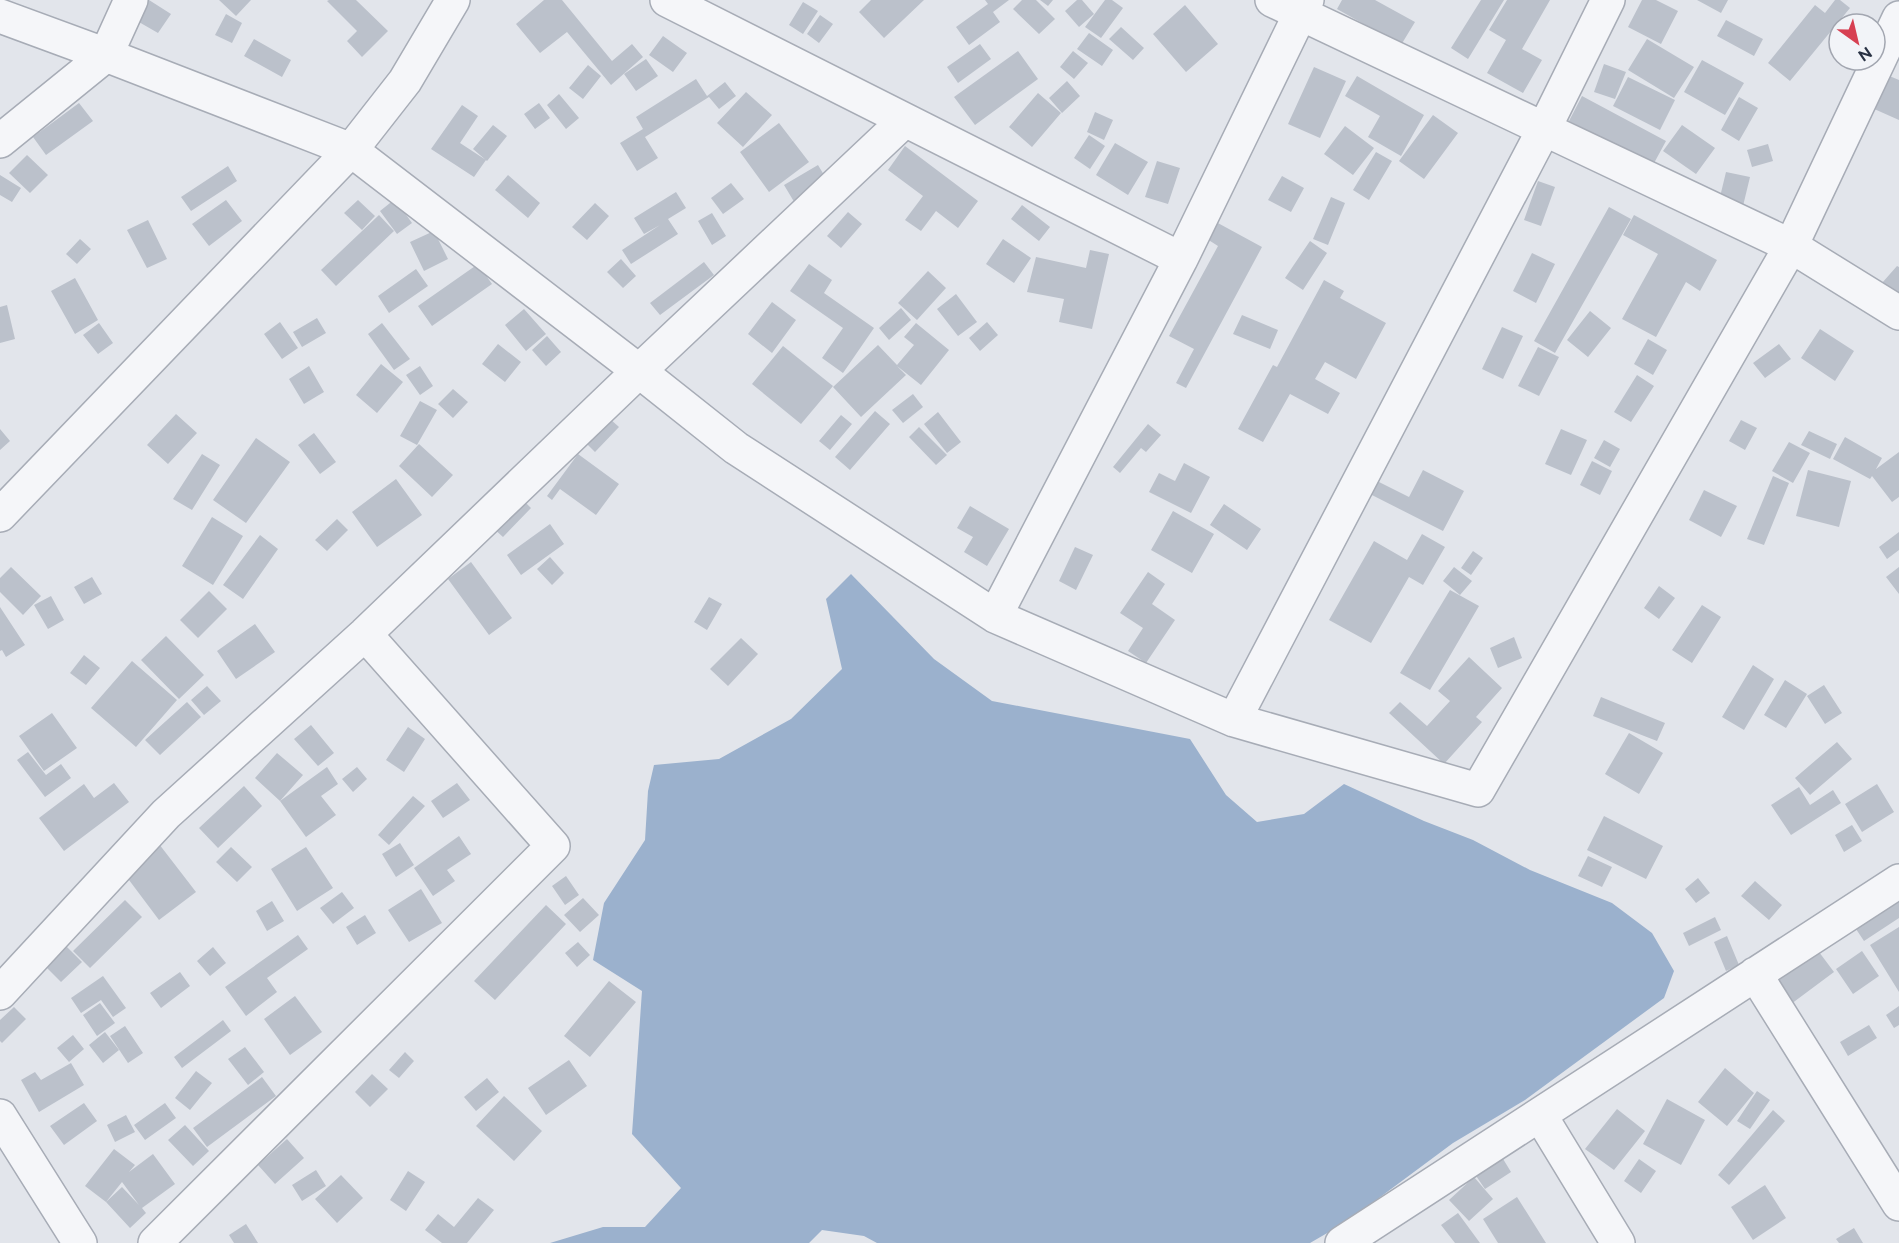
<svg xmlns="http://www.w3.org/2000/svg" width="1899" height="1243" viewBox="0 0 1899 1243" font-family="Raleway,sans-serif">
	<rect width="100%" height="100%" fill="#e2e5eb"/>
	<path fill="#9bb1cd" d="M851 574 934 659 992 701 1190 739 1226 795 1257 822 1304 814 1344 784 1424 821 1473 840 1530 870 1612 903 1652 933 1674 971 1664 998 1525 1100 1453 1143 1348 1221 1310 1243H877L864 1236 822 1230 809 1243H550L603 1227H645L681 1188 632 1134 642 991 593 960 604 903 645 840 648 791 654 765 719 759 791 719 842 669 826 599Z"/>
	<path fill="#bbc1cb" d="M134 0H149L171 14 158 33 125 14Z
		M219 0H251L236 16Z
		M329 0H356L388 31 362 57 347 41 357 31 327 1Z
		M544 0H562L612 61 632 44 643 57 611 85 567 32 540 53 516 24Z
		M871 0H924L884 38 859 12Z
		M985 0H1009L993 12 1000 22 969 45 956 27 988 4Z
		M1022 0H1036L1055 19 1039 34 1013 9Z
		M1040 0H1053L1048 6Z
		M1077 0H1082L1094 14 1079 27 1065 11Z
		M1105 0H1112L1123 8 1101 38 1085 27Z
		M1342 0H1375L1415 22 1401 45 1337 9Z
		M1481 0H1504L1468 59 1451 48Z
		M1507 0H1550L1522 49 1542 60 1523 93 1487 73 1506 40 1489 30Z
		M1642 0H1656L1678 11 1661 44 1628 27Z
		M1697 0H1728L1721 13Z
		M1835 0H1840L1850 8 1790 81 1768 63 1815 5 1825 13Z
		M803 2 818 11 803 34 789 25Z
		M1185 5 1218 44 1186 72 1153 34Z
		M226 14 242 23 232 43 215 35Z
		M820 15 833 24 819 43 807 34Z
		M1726 20 1763 39 1754 56 1717 36Z
		M1121 27 1144 48 1133 60 1109 39Z
		M1089 33 1113 50 1102 66 1077 49Z
		M663 36 687 53 673 72 649 55Z
		M254 39 291 60 282 77 244 56Z
		M1647 39 1694 67 1674 98 1628 70Z
		M980 44 991 59 958 83 947 67Z
		M1018 51 1038 79 975 125 954 97Z
		M1073 51 1088 63 1074 79 1060 67Z
		M646 59 658 76 636 91 624 74Z
		M1702 60 1744 83 1725 115 1684 92Z
		M1604 64 1626 72 1615 99 1594 92Z
		M588 65 601 76 583 99 569 88Z
		M1314 67 1346 81 1320 138 1288 124Z
		M1887 75 1899 80V120L1872 108Z
		M1357 76 1424 115 1401 156 1368 137 1380 116 1345 96Z
		M1628 77 1675 100 1660 130 1613 106Z
		M696 79 707 96 725 82 736 96 719 109 709 97 645 137 658 158 637 171 620 143 643 129 636 117Z
		M1067 81 1080 96 1062 113 1049 98Z
		M746 92 772 115 743 147 717 123Z
		M1038 93 1061 113 1032 147 1009 127Z
		M559 94 579 118 566 129 547 105Z
		M1582 96 1666 141 1653 165 1569 121Z
		M1739 97 1758 108 1739 141 1721 130Z
		M79 103 93 121 46 155 33 137Z
		M539 103 550 118 535 129 524 114Z
		M462 105 478 116 460 143 486 160 474 177 431 149Z
		M1095 112 1113 120 1104 140 1087 132Z
		M1433 115 1458 133 1424 179 1399 161Z
		M779 123 809 162 769 192 740 152Z
		M493 125 507 136 487 161 473 149Z
		M1682 125 1715 148 1696 174 1663 151Z
		M1345 126 1374 148 1353 175 1324 154Z
		M1089 135 1105 146 1090 169 1074 158Z
		M1115 143 1148 162 1128 195 1096 175Z
		M1768 144 1773 161 1752 167 1747 150Z
		M905 146 978 201 958 228 936 211 921 231 905 220 923 196 888 170Z
		M1376 152 1392 161 1369 200 1353 190Z
		M27 155 48 175 30 193 9 173Z
		M1157 161 1180 168 1168 204 1145 197Z
		M818 165 839 200 805 220 784 185Z
		M228 166 237 181 191 211 181 197Z
		M1726 172 1750 177 1743 206 1719 201Z
		M0 175 21 188 12 202 0 195Z
		M508 175 540 203 528 218 495 190Z
		M1282 176 1304 188 1291 212 1268 200Z
		M1538 181 1555 187 1541 226 1524 220Z
		M731 183 744 199 723 214 711 198Z
		M676 192 686 208 668 219 678 234 631 264 622 250 660 225 644 234 634 218Z
		M1331 197 1345 203 1328 245 1313 239Z
		M395 199 412 223 397 234 380 211Z
		M226 200 242 221 209 246 192 224Z
		M358 200 375 216 362 230 344 213Z
		M595 203 609 216 587 240 572 227Z
		M1022 205 1050 227 1039 241 1011 219Z
		M1609 207 1631 219 1555 353 1534 341Z
		M848 212 862 224 841 248 827 236Z
		M712 213 726 236 712 245 698 221Z
		M379 215 394 231 336 286 321 270Z
		M1634 215 1717 260 1700 291 1686 282 1656 337 1622 319 1658 254 1623 235Z
		M148 220 167 259 147 268 127 230Z
		M1216 222 1262 247 1186 388 1176 383 1194 349 1169 336 1218 246 1207 239Z
		M434 231 448 259 424 271 410 242Z
		M80 239 91 249 77 264 66 254Z
		M1003 239 1031 258 1014 283 986 264Z
		M1310 241 1327 253 1303 290 1285 278Z
		M1090 250 1109 254 1092 329 1059 322 1064 299 1027 292 1036 257 1086 268Z
		M1532 253 1555 264 1536 303 1513 291Z
		M621 259 636 276 623 288 607 272Z
		M704 262 714 275 660 315 650 303Z
		M478 264 492 284 432 326 418 306Z
		M809 264 832 280 824 293 874 328 843 373 822 358 843 328 790 291Z
		M1897 266 1899 267V299L1882 283Z
		M416 269 428 286 389 313 378 296Z
		M928 271 946 288 917 320 898 303Z
		M75 278 98 320 75 334 51 291Z
		M1324 280 1344 291 1340 298 1386 323 1356 379 1325 362 1315 379 1340 393 1328 414 1290 394 1263 442 1238 429 1273 365 1277 367Z
		M956 294 977 322 958 336 937 309Z
		M772 302 796 320 772 353 748 334Z
		M7 305 15 339 0 343V307Z
		M901 308 911 320 889 340 879 328Z
		M524 309 546 334 526 351 505 325Z
		M1590 311 1611 328 1588 357 1567 340Z
		M1242 315 1278 330 1270 349 1233 334Z
		M317 318 326 333 302 347 293 332Z
		M280 322 298 348 282 359 264 334Z
		M987 322 998 335 980 351 969 338Z
		M99 323 113 343 98 354 83 335Z
		M382 323 410 359 394 370 368 334Z
		M916 323 949 350 921 385 897 366 906 375 861 417 833 387 878 345 897 365 914 345 904 337Z
		M1502 327 1523 336 1503 379 1482 369Z
		M1820 329 1854 351 1835 381 1801 358Z
		M547 336 561 352 546 366 532 350Z
		M1648 339 1667 350 1653 375 1634 364Z
		M498 344 521 362 505 382 482 364Z
		M1779 344 1791 359 1765 378 1753 363Z
		M783 346 833 386 801 424 752 384Z
		M1538 347 1559 357 1539 396 1518 386Z
		M381 364 403 382 377 413 356 395Z
		M309 366 324 392 304 404 289 379Z
		M420 366 433 386 420 395 406 375Z
		M1637 375 1654 386 1631 422 1614 412Z
		M453 389 468 402 453 418 438 404Z
		M913 394 923 407 903 423 892 410Z
		M420 401 437 410 417 445 400 436Z
		M875 411 890 424 850 470 835 457Z
		M938 412 961 442 947 453 924 424Z
		M176 414 197 433 168 464 147 445Z
		M841 415 852 424 830 450 819 441Z
		M610 419 619 427 595 452 586 443Z
		M1741 420 1757 428 1745 450 1729 441Z
		M1148 424 1161 435 1146 452 1141 448 1120 473 1113 467Z
		M919 427 947 455 936 465 909 437Z
		M0 429 10 441 0 450Z
		M1561 429 1587 440 1571 475 1545 464Z
		M1809 431 1837 444 1830 459 1801 445Z
		M314 433 336 462 320 474 298 445Z
		M1845 437 1882 458 1876 469 1899 452V497L1892 502 1872 476 1870 479 1833 459Z
		M256 438 290 462 246 523 213 500Z
		M1604 440 1620 449 1610 467 1594 458Z
		M1789 442 1810 453 1793 483 1772 471Z
		M419 444 453 475 432 497 399 466Z
		M202 454 220 465 192 510 173 499Z
		M578 454 619 484 596 515 560 489 552 500 547 496Z
		M1592 461 1612 471 1600 495 1580 485Z
		M1184 463 1210 477 1191 513 1149 492 1159 473 1175 481Z
		M1423 470 1464 491 1443 531 1364 491 1371 478 1409 497Z
		M1808 470 1851 481 1839 527 1796 516Z
		M1773 476 1789 483 1764 545 1747 539Z
		M396 479 422 515 377 547 352 512Z
		M1704 490 1737 506 1721 537 1689 520Z
		M521 498 531 508 503 537 492 527Z
		M1224 504 1261 529 1247 550 1210 525Z
		M970 506 1009 529 987 566 964 552 973 537 957 528Z
		M1173 511 1214 534 1192 573 1151 550Z
		M212 517 243 536 213 585 182 566Z
		M337 519 348 530 327 551 315 540Z
		M550 524 564 544 521 575 507 555Z
		M1899 532V550L1887 559 1879 547Z
		M1422 534 1445 547 1423 585 1409 577 1371 643 1329 620 1374 541 1407 560Z
		M260 535 278 549 243 599 223 585Z
		M1075 547 1093 555 1076 590 1059 581Z
		M1473 551 1483 558 1471 575 1461 568Z
		M550 557 564 573 552 585 537 569Z
		M471 562 512 618 489 635 448 579Z
		M11 567 41 596 23 615 0 592V578Z
		M1454 567 1472 581 1460 595 1443 581Z
		M1899 567V594L1886 577Z
		M1148 572 1165 584 1152 604 1175 620 1146 663 1128 651 1143 628 1120 613Z
		M92 577 102 594 84 604 74 587Z
		M1659 586 1675 598 1659 619 1644 608Z
		M1450 590 1479 606 1430 690 1400 673Z
		M209 591 227 609 198 638 180 620Z
		M51 596 64 620 48 629 34 605Z
		M709 597 722 604 707 630 694 622Z
		M1702 605 1721 617 1692 663 1672 650Z
		M0 607 25 645 6 657 2 650 0 651Z
		M255 624 275 652 236 679 217 651Z
		M166 636 204 675 179 699 141 660Z
		M1514 637 1522 658 1498 668 1490 648Z
		M741 638 758 654 728 686 710 669Z
		M84 655 100 668 86 685 70 673Z
		M1469 657 1502 688 1476 717 1482 722 1444 764 1389 713 1400 702 1427 726 1450 701 1438 691Z
		M132 661 177 700 136 747 91 708Z
		M1753 665 1774 679 1744 730 1722 717Z
		M1785 680 1807 694 1786 728 1764 715Z
		M1824 685 1842 713 1825 724 1807 696Z
		M207 686 221 701 204 715 191 700Z
		M1601 697 1665 723 1657 741 1593 716Z
		M187 702 201 717 160 755 145 740Z
		M52 713 77 748 44 771 19 736Z
		M311 725 334 753 318 766 294 739Z
		M408 727 425 739 404 772 386 760Z
		M1629 733 1663 753 1639 794 1605 774Z
		M1837 742 1852 759 1810 795 1795 778Z
		M28 752 46 775 61 764 71 778 45 797 17 760Z
		M277 753 303 775 280 801 255 778Z
		M327 767 338 784 321 796 336 815 306 837 280 801Z
		M357 767 367 779 353 792 342 779Z
		M114 783 129 802 64 851 39 818 84 784 94 798Z
		M457 783 470 800 443 818 431 801Z
		M1877 784 1894 812 1862 832 1845 804Z
		M244 786 262 806 218 848 199 828Z
		M1799 787 1810 805 1833 790 1841 803 1791 835 1771 805Z
		M413 796 425 806 389 845 378 835Z
		M1604 816 1663 846 1646 879 1587 850Z
		M1852 825 1862 841 1844 852 1835 835Z
		M459 836 471 854 447 870 455 881 433 896 414 868Z
		M400 843 414 865 396 877 382 854Z
		M159 844 196 892 159 920 123 872Z
		M231 847 252 867 237 882 216 862Z
		M306 847 333 888 297 911 271 869Z
		M1588 856 1612 867 1602 887 1578 876Z
		M566 876 579 895 565 905 552 886Z
		M1698 878 1710 893 1696 903 1685 889Z
		M1755 881 1782 905 1769 920 1741 896Z
		M421 889 442 923 409 942 388 910Z
		M342 892 354 908 333 924 320 908Z
		M1899 897V918L1864 941 1854 926Z
		M583 898 599 915 580 932 564 915Z
		M125 900 142 917 90 968 73 951Z
		M272 901 284 921 267 931 256 911Z
		M546 905 566 924 495 1000 474 981Z
		M365 915 376 933 357 945 346 927Z
		M1715 917 1721 930 1689 946 1683 933Z
		M1899 927V992L1870 945Z
		M298 935 308 949 267 978 277 992 246 1016 225 987Z
		M1727 936 1739 965 1726 971 1714 942Z
		M58 938 82 962 61 982 37 958Z
		M578 942 590 955 577 967 565 953Z
		M213 947 226 963 210 976 197 961Z
		M1816 948 1834 972 1787 1007 1769 983Z
		M1862 951 1879 976 1853 994 1836 969Z
		M180 972 190 986 161 1008 150 993Z
		M103 976 126 1008 113 1017 101 1000 81 1013 71 998Z
		M609 981 636 1002 590 1057 564 1036Z
		M295 996 322 1032 290 1055 264 1019Z
		M100 1003 115 1023 97 1036 83 1015Z
		M1899 1006V1025L1894 1028 1886 1015Z
		M14 1007 26 1019 2 1043 0 1041V1020Z
		M223 1020 231 1031 182 1068 174 1057Z
		M1869 1025 1877 1038 1848 1056 1840 1042Z
		M125 1026 143 1053 128 1063 110 1036Z
		M105 1032 119 1050 103 1063 89 1045Z
		M73 1035 84 1049 69 1062 57 1048Z
		M245 1047 264 1072 248 1085 228 1059Z
		M405 1052 414 1061 399 1078 389 1070Z
		M569 1060 587 1086 546 1115 528 1088Z
		M71 1063 84 1085 39 1112 21 1080 35 1072 41 1080Z
		M1725 1068 1754 1093 1727 1126 1698 1102Z
		M196 1071 212 1083 190 1110 175 1098Z
		M372 1074 388 1089 370 1107 355 1092Z
		M262 1077 276 1096 207 1147 193 1128Z
		M487 1078 499 1092 476 1111 464 1097Z
		M1757 1091 1770 1100 1750 1129 1737 1121Z
		M504 1096 542 1131 514 1161 476 1126Z
		M1667 1099 1705 1120 1681 1165 1643 1144Z
		M84 1103 97 1121 64 1145 50 1126Z
		M165 1103 176 1118 145 1140 134 1125Z
		M1617 1109 1645 1131 1614 1170 1585 1149Z
		M1773 1110 1785 1121 1729 1185 1718 1175Z
		M126 1115 135 1132 115 1142 107 1125Z
		M185 1125 209 1151 193 1166 168 1140Z
		M287 1139 304 1158 275 1184 258 1165Z
		M114 1149 135 1165 129 1172 153 1154 175 1184 142 1208 146 1213 130 1228 106 1202 122 1187 139 1205 122 1182 106 1202 85 1186Z
		M1497 1149 1511 1172 1485 1189 1470 1167Z
		M1639 1159 1656 1171 1641 1193 1624 1181Z
		M316 1170 326 1186 302 1201 292 1185Z
		M408 1171 425 1182 406 1211 390 1200Z
		M341 1175 363 1198 337 1223 315 1199Z
		M1474 1177 1493 1199 1469 1221 1449 1200Z
		M1765 1185 1786 1218 1753 1240 1731 1207Z
		M1517 1197 1546 1243H1498L1483 1219Z
		M478 1198 494 1210 467 1243H442L425 1230 438 1214 454 1227Z
		M1458 1213 1480 1243H1455L1441 1225Z
		M246 1224 258 1243H234L229 1235Z
		M1854 1228 1863 1243H1839L1836 1239Z"/>
	<g fill="none" stroke-linecap="round" stroke-linejoin="round">
		<g stroke="#a7acb6" stroke-width="36">
			<path id="minor" d="M667 0 1181 259
				M1272 0 1791 246 1899 313
				M0 16 106 55 351 150 639 371 736 448 995 616 1234 720 1478 790 1791 246 1899 18
				M0 141 106 55 131 0
				M0 515 351 150 405 81 453 0
				M995 616 1181 259 1307 0
				M1234 720 1544 129 1608 0
				M1755 974 1899 1204
				M0 993 166 814 365 634 639 371 905 120
				M1540 1115 1618 1243
				M0 1116 80 1243
				M155 1243 553 846 365 634
				M1342 1243 1899 881"/>
		</g>
		<use href="#minor" stroke="#f5f6f9" stroke-width="33"/>
	</g>
	<g transform="translate(1857 42) rotate(146)"><circle r="28" fill="#f2f4f8" stroke="#a2a6b0" stroke-width="1.5"/>
	<path d="M0-4.5L10 22L0 15L-10 22Z" fill="#d74052"/>
	<text y="-9" font-size="16" font-weight="bold" text-anchor="middle" fill="#293244">N</text>
	</g>
</svg>
